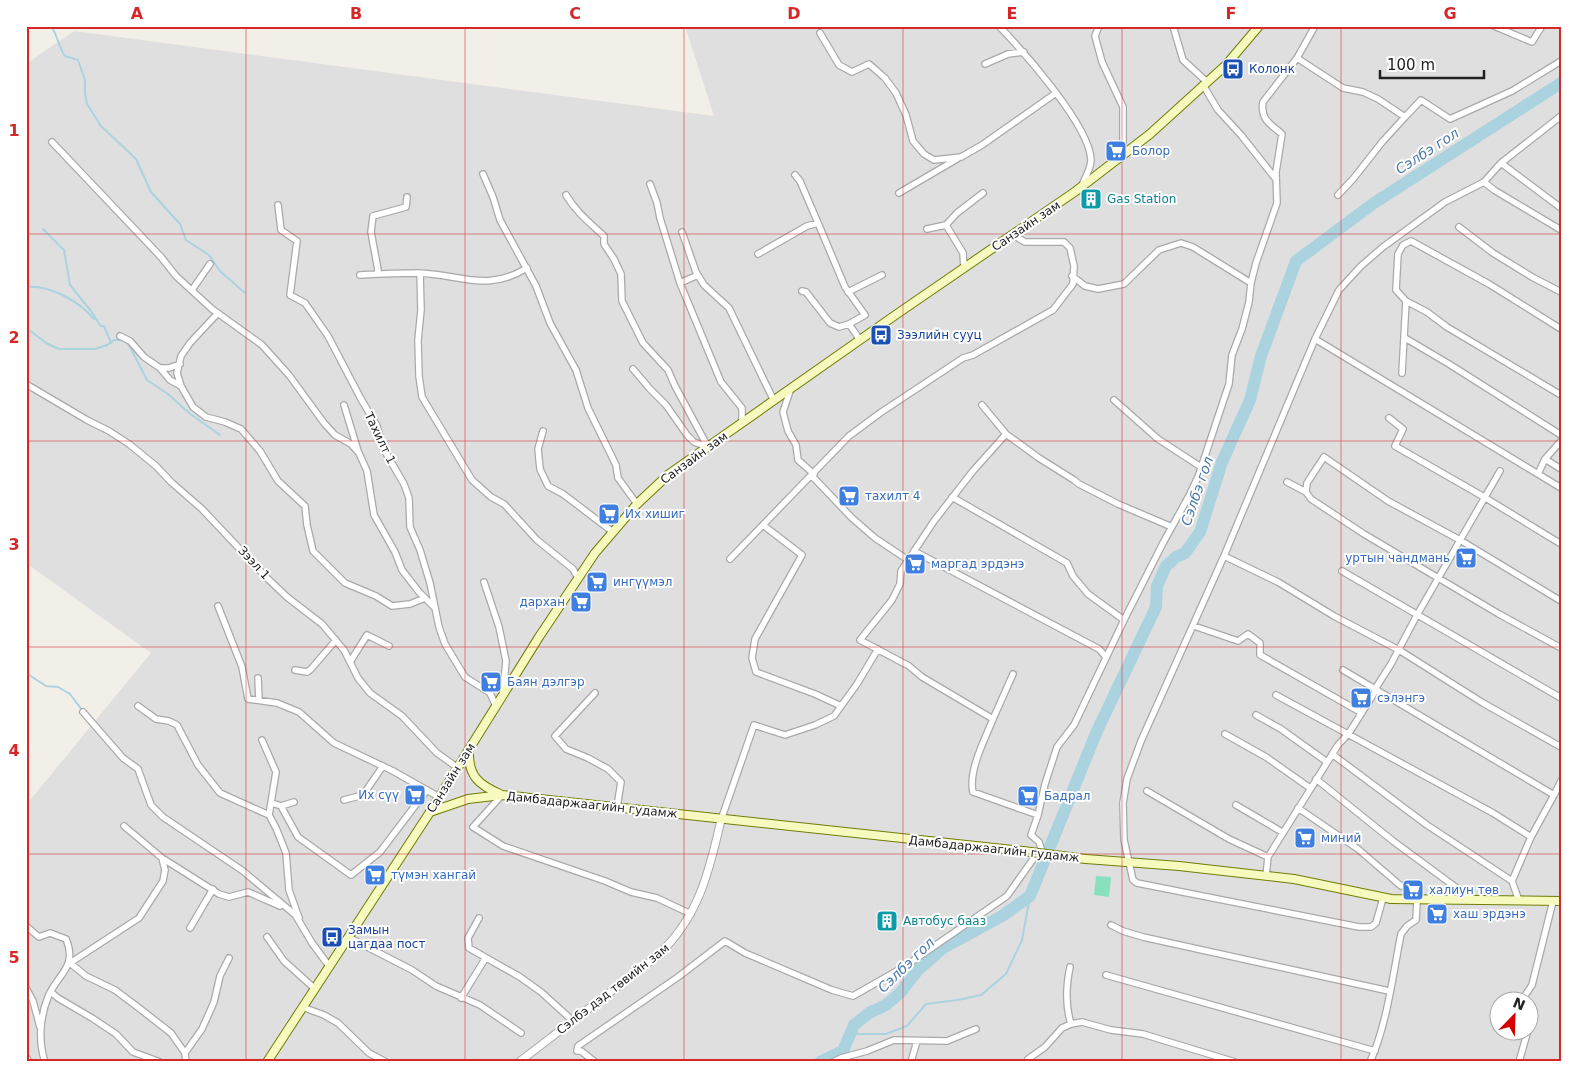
<svg xmlns="http://www.w3.org/2000/svg" width="1587" height="1088" viewBox="0 0 1587 1088" font-family="'DejaVu Sans',sans-serif">
	<rect width="100%" height="100%" fill="#f2efe9"/>
	<path fill="#e0dfdf" fill-rule="evenodd" d="M685 26H1561V1062H26V805L151 653 26 563V64L74 31 714 116ZM1500 1000H1530V1030H1500Z"/>
	<path fill="#88e0be" d="M1096 876 1111 877 1109 897 1094 895Z"/>
	<g fill="none" stroke-linecap="round" stroke-linejoin="round">
		<path stroke="#aad3df" stroke-width="2" d="M51 26C58 36 58 46 65 56L78 60 85 80V93L87 104 101 126 136 159 151 192 180 224 186 240 209 255 220 271 245 293
			M43 229 64 250 70 285 91 311 100 325
			M26 287C49 284 80 302 94 319
			M101 326H104L111 343
			M26 329 32 332 46 343 59 349H95L107 345 114 340H123
			M128 343 147 380 168 394 189 413 220 435
			M26 673 46 686 58 687 70 694 82 710
			M850 1034H886L907 1026 926 1004 958 1000 981 995 1006 974 1022 940 1030 896"/>
		<path stroke="#aad3df" stroke-width="12" d="M820 1062 843 1051 854 1025 869 1013 886 1005 900 993 918 970 943 948 1002 916 1030 896 1097 731 1156 607 1157 586 1166 566 1176 557 1185 553 1200 532 1222 462 1250 400 1261 356 1296 261 1374 203 1561 83"/>
		<g stroke="#a9a9a9" stroke-width="8">
			<path id="minor" d="M999 26C1023 51 1090 126 1091 160 1091 168 1085 178 1082 185
				M1099 26 1095 36 1102 62 1123 107V155
				M1173 26 1183 60 1207 82
				M1494 26 1532 42 1542 26
				M820 33 839 65 852 72 869 64 885 78 896 93 906 115 913 141 924 154 934 160 961 157 982 145 1056 93
				M1297 58 1343 88 1363 92 1378 99 1405 117 1383 141 1353 179 1338 195
				M985 64 1008 54 1024 52
				M1203 85 1218 110 1241 135 1275 178
				M1405 117 1421 100 1450 119 1512 91 1561 61
				M52 142 161 257 176 276 212 309 262 345 289 375 324 423 335 435 351 444 359 453 367 471 374 515 395 552 402 570 419 592 434 607
				M1501 163 1561 208
				M483 174 493 197 500 220 536 286 550 323 576 370 588 408 616 465 618 478 637 504
				M795 175 800 181 818 223
				M1484 182 1494 190 1561 230
				M650 184 657 203 660 218 680 283 721 382 742 408V423
				M899 193 957 159
				M566 195C576 212 590 223 604 236V244L614 259 621 274 622 301 643 343 668 370 675 386 708 447 694 442 687 435 666 405 650 389 633 369
				M278 205 281 230 297 241 290 295 305 303 328 336 361 399 377 426 383 448 404 484 409 498 410 527 420 550 430 583 439 627 445 644 465 677 490 693 496 706
				M1459 227 1493 253 1532 277 1561 292
				M927 229 946 225
				M682 232 696 272 704 285 729 308 774 401
				M758 254 807 226 818 223 845 287 865 315 849 324 860 340
				M964 268 963 253 946 225 957 213 983 193
				M420 273 421 310 418 340 419 376 422 397 472 480 491 497 504 504 537 540 573 569 578 578
				M377 274 378 270 371 232 373 216 406 207 407 197
				M360 275C379 274 399 273 418 273 460 274 486 293 527 268
				M1072 276 1085 286 1098 289 1124 284 1159 250 1181 243 1193 247 1251 283
				M680 283 698 275
				M192 290 210 264
				M802 291 806 292 830 323 839 327 849 324
				M848 292 882 275
				M1406 301 1427 312 1447 327 1561 395
				M217 314 190 343 181 356 177 373 181 386 193 407 206 417 225 422 241 429 260 451 278 481 305 506 307 525 313 551 345 583 376 596 392 606 410 604 425 598
				M120 336 130 341 144 357 160 368H169L180 364
				M1405 338 1449 364 1561 435
				M1315 339 1538 474 1545 459 1561 441
				M160 368 170 380 181 386
				M1402 373 1406 301 1396 290 1398 254 1403 245 1411 241 1489 284 1561 329
				M26 384 87 420 109 431 129 444 156 466 171 482 202 509 267 578 287 597 322 624 344 650 358 678 370 693 402 716 437 753 458 768
				M791 388 783 412 788 431 796 445 798 460 814 474
				M1114 400 1158 439 1201 467
				M344 405 358 451
				M982 405 1006 434
				M1389 418 1403 429 1395 446 1484 497 1561 544
				M543 431 538 449 540 469 548 486 563 494 613 532
				M1545 459 1561 469
				M1538 474 1561 488
				M812 476 852 518 875 538 908 560
				M1287 482 1306 492 1311 499 1364 534 1499 614 1561 648
				M1306 492 1307 483 1324 457 1388 501 1460 540 1561 601
				M763 525 802 555 755 639 752 658 756 672 815 694 841 706
				M914 551 1099 649 1106 657
				M1224 556 1315 339 1339 290 1361 266 1383 247 1445 202 1484 182 1501 163 1561 116
				M730 559 849 436 880 413 963 358 973 355 1053 310 1073 284 1074 266 1070 248 1064 242H1025L1013 235
				M1342 571 1561 698
				M484 582 499 627 506 661 503 694
				M218 606 242 667 248 699 277 703 299 712 334 743 393 771 439 797
				M1124 620 1163 543 1190 494 1198 477 1229 384 1232 355 1242 329 1249 302 1251 283 1256 263 1277 203 1276 172 1282 134C1270 124 1260 119 1263 102L1297 58 1315 26
				M1194 626 1238 641 1248 634 1260 643V655L1262 656 1362 713
				M350 662 367 635 389 646
				M295 670 307 672 311 669 336 640
				M1343 670 1554 795 1531 837 1512 881 1519 901
				M258 678 259 700
				M595 693 555 736 566 749 588 758 608 769 621 782 617 807
				M1276 695 1493 813 1531 837
				M138 706 156 719 169 721 177 725 198 765 220 793 269 815 276 828 286 853 289 890 299 918
				M83 712 123 758 138 769 151 805 163 817 243 871 299 918
				M1256 715 1281 729 1327 762
				M993 719 1013 674
				M1225 734 1266 757 1310 788
				M262 740 276 772 269 815
				M1332 754 1427 825 1512 881
				M1316 779 1393 841 1473 900
				M1147 791 1229 839 1268 857
				M502 795 473 827 503 846 605 881 631 892 657 898 691 914
				M1554 795 1561 781
				M344 800 363 795 383 766
				M272 803 281 806 294 802
				M1236 805 1282 832
				M281 806 298 837 351 875 380 852 427 790
				M1298 808 1358 849 1401 886
				M1038 815 973 792C968 771 985 739 993 719L922 677 909 666 860 640 892 600 900 584 901 571 934 521 973 471 1006 434 1039 458 1074 480 1079 484 1118 504 1172 527
				M721 820 754 725 785 735 815 725 834 716 857 684 878 649
				M124 826 162 858 219 894 229 897 248 892 280 906
				M162 858 165 870 163 881 139 918 70 963 86 976 115 990 139 1008 171 1033 185 1053
				M1266 876 1268 857 1338 745 1349 733 1376 690 1377 686 1391 664 1417 615 1500 471
				M1383 898 1376 923 1371 927H1359L1137 883 1133 880 1124 840 1123 803 1127 779 1141 741 1224 556 1278 582 1334 616 1399 650 1483 703 1561 747
				M296 916 312 943 329 966
				M479 918 468 938 469 948 520 977 541 992 573 1021
				M1111 925 1123 931 1143 937 1389 991
				M26 926 39 937 50 933 66 939C78 968 57 974 48 997 40 1017 38 1041 45 1062
				M190 928 213 889
				M267 937 284 961 314 988
				M348 937 412 970 436 986 480 1005 521 1033
				M1070 967C1066 986 1065 1005 1071 1024
				M1106 975 1375 1051
				M26 988 33 1001 40 1027
				M51 992 58 998 92 1018 116 1034 133 1052 160 1062
				M461 998 485 959
				M1522 1000 1532 985 1553 901
				M302 1007 324 1015 338 1023 369 1053 386 1062
				M26 1057 29 1062
				M1028 1059 1045 1047 1062 1028 1071 1024 1082 1022 1111 1030 1143 1034 1235 1062
				M186 1062 185 1053 202 1029 214 1002 220 976 229 958
				M595 1062 581 1051H577L578 1046 678 977 725 941 745 953 832 990 853 996 904 967 1007 896 1041 848 1039 842 1031 835 1038 815 1045 784 1057 747 1074 725 1124 620 1088 594 1073 576 1067 563 952 497
				M833 1062 841 1058 867 1051 894 1040 947 1041 976 1029
				M911 1062 917 1041
				M1370 1062C1387 1025 1393 974 1401 934L1407 926 1416 920 1417 901
				M1519 1062 1528 1030"/>
		</g>
		<g stroke="#a9a9a9" stroke-width="9">
			<path id="tertiary" d="M519 1062 656 957C698 919 709 873 721 820"/>
		</g>
		<g stroke="#707d05" stroke-width="10">
			<path id="secondary" d="M469 751C468 776 479 785 500 794
				M430 812 468 799 502 795 1023 851
				M1086 859 1179 866 1294 879 1391 899 1561 901
				M267 1062 430 812 539 637 595 553 637 504 669 474 894 316 1076 191 1150 134 1226 65 1259 26"/>
		</g>
		<use href="#minor" stroke="#fff" stroke-width="5.5"/>
		<use href="#tertiary" stroke="#fff" stroke-width="7"/>
		<use href="#secondary" stroke="#f7fabf" stroke-width="8"/>
		<g stroke="#707d05" stroke-width="10" stroke-linecap="butt">
			<path id="secondary-bridge" d="M1023 851 1086 859"/>
		</g>
		<use href="#secondary-bridge" stroke="#f7fabf" stroke-width="8"/>
	</g>
	<path fill="none" stroke="#d62828" stroke-width="1" stroke-opacity="0.55" d="M246 26V1062M465 26V1062M684 26V1062M903 26V1062M1122 26V1062M1341 26V1062M26 234H1561M26 441H1561M26 647H1561M26 854H1561"/>
	<defs>
		<g id="bus-square" transform="scale(1.125)"><rect x="-9" y="-9" width="18" height="18" rx="4" fill="#1a4fb4" stroke="#fff"/><path d="M-5-6H5V4H4V6H2V4H-2V6H-4V4H-5ZM-3.5-4V0h7V-4ZM-3.5 1.2v1.5H-2V1.2ZM2 1.2v1.5H3.5V1.2Z" fill="#fff"/></g>
		<g id="supermarket-square" transform="scale(1.125)"><rect x="-9" y="-9" width="18" height="18" rx="4" fill="#3f7fe0" stroke="#fff"/><path d="M-6-5.5h2.5l.6 2H6L4.5 2H-2.5L-4.4-4H-6ZM-1.5 3.2a1.3 1.3 0 1 0 .1 0ZM3 3.2a1.3 1.3 0 1 0 .1 0Z" fill="#fff"/></g>
		<g id="building-square" transform="scale(1.125)"><rect x="-9" y="-9" width="18" height="18" rx="4" fill="#0f9aa8" stroke="#fff"/><path d="M-4-6H4V6H1V3H-1V6H-4ZM-2.5-4.3h1.7v1.8h-1.7ZM.8-4.3h1.7v1.8H.8ZM-2.5-1h1.7V.8h-1.7ZM.8-1h1.7V.8H.8Z" fill="#fff"/></g>
	</defs>
	<g fill-rule="evenodd">
		<use href="#bus-square" x="1233" y="69"/>
		<use href="#supermarket-square" x="1116" y="151"/>
		<use href="#building-square" x="1091" y="199"/>
		<use href="#bus-square" x="881" y="335"/>
		<use href="#supermarket-square" x="849" y="496"/>
		<use href="#supermarket-square" x="609" y="514"/>
		<use href="#supermarket-square" x="1466" y="558"/>
		<use href="#supermarket-square" x="915" y="564"/>
		<use href="#supermarket-square" x="597" y="582"/>
		<use href="#supermarket-square" x="581" y="602"/>
		<use href="#supermarket-square" x="491" y="682"/>
		<use href="#supermarket-square" x="1361" y="698"/>
		<use href="#supermarket-square" x="415" y="795"/>
		<use href="#supermarket-square" x="1028" y="796"/>
		<use href="#supermarket-square" x="1305" y="838"/>
		<use href="#supermarket-square" x="375" y="875"/>
		<use href="#supermarket-square" x="1413" y="890"/>
		<use href="#supermarket-square" x="1437" y="914"/>
		<use href="#building-square" x="887" y="921"/>
		<use href="#bus-square" x="332" y="937"/>
	</g>
	<g text-anchor="middle" stroke-width="4" stroke-linejoin="round" paint-order="stroke">
		<g font-size="12" fill="#164399" stroke="#fff" text-anchor="start">
			<text x="1249" y="73">Колонк</text>
			<text x="897" y="339">Зээлийн сууц</text>
			<text x="348" y="934">Замын<tspan x="348" dy="14">цагдаа пост</tspan></text>
		</g>
		<g font-size="12" fill="#366cbe" stroke="#fff" text-anchor="start">
			<text x="1132" y="155">Болор</text>
			<text x="865" y="500">тахилт 4</text>
			<text x="625" y="518">Их хишиг</text>
			<text x="1450" y="562" text-anchor="end">уртын чандмань</text>
			<text x="931" y="568">маргад эрдэнэ</text>
			<text x="613" y="586">ингүүмэл</text>
			<text x="565" y="606" text-anchor="end">дархан</text>
			<text x="507" y="686">Баян дэлгэр</text>
			<text x="1377" y="702">сэлэнгэ</text>
			<text x="399" y="799" text-anchor="end">Их сүү</text>
			<text x="1044" y="800">Бадрал</text>
			<text x="1321" y="842">миний</text>
			<text x="391" y="879">түмэн хангай</text>
			<text x="1429" y="894">халиун төв</text>
			<text x="1453" y="918">хаш эрдэнэ</text>
		</g>
		<g font-size="12" fill="#0d838f" stroke="#fff" text-anchor="start">
			<text x="1107" y="203">Gas Station</text>
			<text x="903" y="925">Автобус бааз</text>
		</g>
		<g font-size="12" fill="#222" stroke="#fff">
			<text transform="translate(1026 226) rotate(-34)" y="4">Санзайн зам</text>
			<text transform="translate(380 438) rotate(64)" y="4">Тахилт 1</text>
			<text transform="translate(694 458) rotate(-36)" y="4">Санзайн зам</text>
			<text transform="translate(254 563) rotate(47)" y="4">Зээл 1</text>
			<text transform="translate(451 778) rotate(-58)" y="4">Санзайн зам</text>
			<text transform="translate(592 805) rotate(6)" y="4">Дамбадаржаагийн гудамж</text>
			<text transform="translate(994 849) rotate(6)" y="4">Дамбадаржаагийн гудамж</text>
			<text transform="translate(613 989) rotate(-38)" y="4">Сэлбэ дэд төвийн зам</text>
		</g>
		<g font-size="14" font-style="italic" fill="#4a7aab" stroke="#fff">
			<text transform="translate(1427 151) rotate(-33)" y="5">Сэлбэ гол</text>
			<text transform="translate(1197 491) rotate(-71)" y="5">Сэлбэ гол</text>
			<text transform="translate(906 965) rotate(-44)" y="5">Сэлбэ гол</text>
		</g>
	</g>
	<rect width="1587" height="1088" fill="none" stroke="#ffffff" stroke-width="55"/>
	<g transform="translate(1514 1016) rotate(23)"><circle r="24" fill="#ffffff" stroke="#a7a7a7"/>
	<path d="M0-4L9 19L0 12L-9 19Z" fill="#d40000"/>
	<text y="-8" font-size="14" font-weight="bold" text-anchor="middle" fill="#222222">N</text>
	</g>
	<path d="M1380 70v8h104v-8" fill="none" stroke="#222222" stroke-width="2.5"/>
	<text x="1387" y="70" font-size="15" fill="#222222" stroke="#ffffff" stroke-width="4" paint-order="stroke">100 m</text>
	<rect x="28" y="28" width="1532" height="1032" fill="none" stroke="#d62828" stroke-width="2"/>
	<g font-size="16" text-anchor="middle" font-weight="bold" fill="#d62828">
		<text x="137" y="19">A</text>
		<text x="356" y="19">B</text>
		<text x="575" y="19">C</text>
		<text x="794" y="19">D</text>
		<text x="1012" y="19">E</text>
		<text x="1231" y="19">F</text>
		<text x="1450" y="19">G</text>
		<text x="14" y="136">1</text>
		<text x="14" y="343">2</text>
		<text x="14" y="550">3</text>
		<text x="14" y="756">4</text>
		<text x="14" y="963">5</text>
	</g>
</svg>
